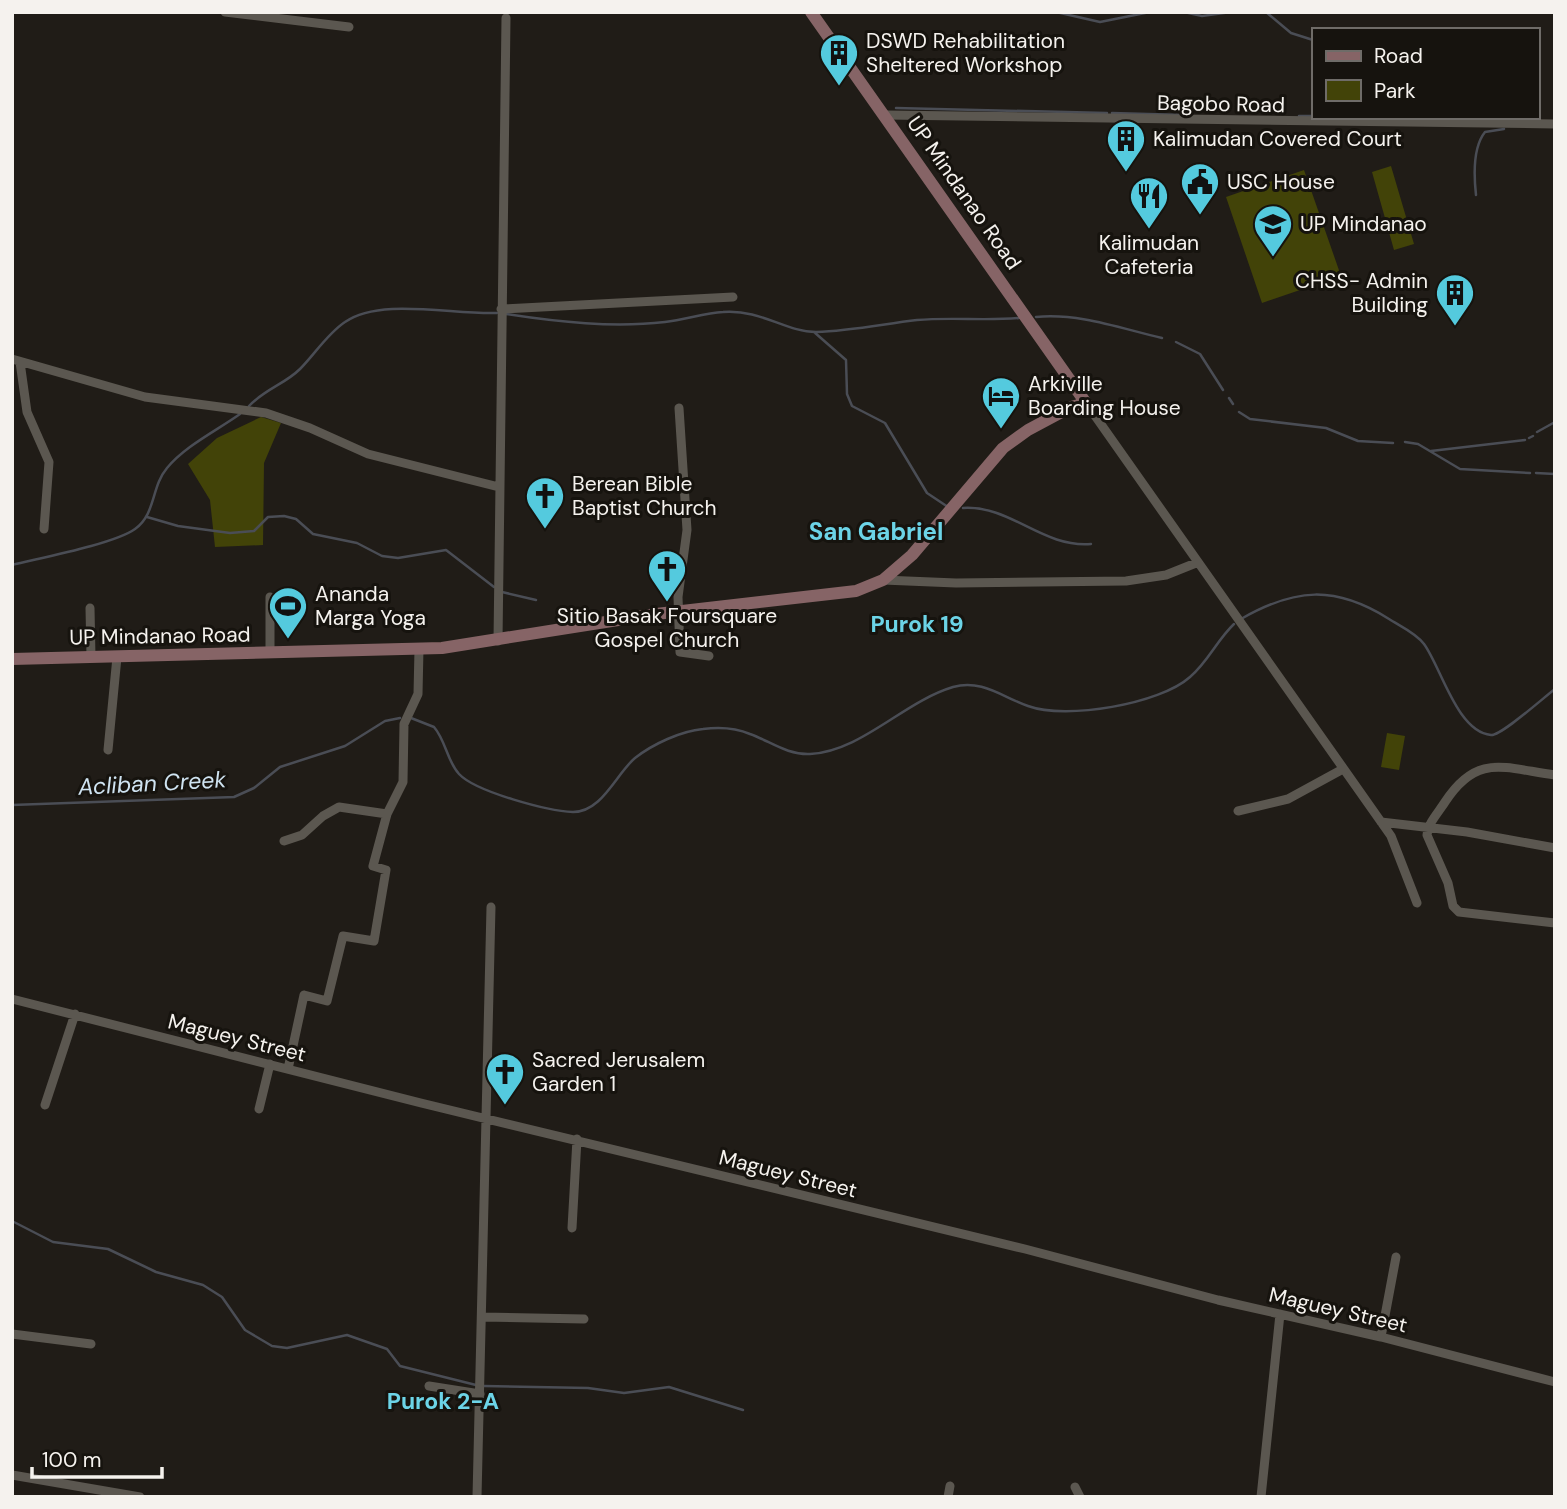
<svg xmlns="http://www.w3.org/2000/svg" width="1567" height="1509" viewBox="0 0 1567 1509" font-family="'DM Sans',sans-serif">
	<rect width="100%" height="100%" fill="#201c17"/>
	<path fill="#424308" d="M1391 166 1414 244 1394 250 1372 172Z
		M1304 170 1341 276 1262 303 1226 197Z
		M261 417 281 423 264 463 263 545 215 547 210 500 188 464 217 438Z
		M1387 733 1405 736 1399 770 1381 767Z"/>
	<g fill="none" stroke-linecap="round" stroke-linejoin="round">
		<path stroke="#4a4d55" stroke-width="2.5" d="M1056 12 1100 22 1150 12
			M1184 12 1202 16 1231 12
			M1266 12 1291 33 1313 40
			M896 108 1107 113
			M1112 113 1184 115
			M1299 116H1313
			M1426 117 1484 118
			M1489 118 1506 117
			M1476 195C1474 177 1473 147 1485 132L1504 129
			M506 314C558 322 613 328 665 322 685 320 704 313 723 312 761 309 786 332 816 332 851 331 883 324 917 320 951 317 985 321 1019 318
			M1036 317C1080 313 1119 328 1162 338
			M814 332 846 360 847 394 852 406 885 423 927 493 948 507
			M1176 342 1200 354 1223 390
			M1229 398 1233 404
			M249 406C265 389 285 384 300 369 315 354 327 334 345 322 380 297 453 315 497 313
			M1239 412 1250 419 1326 428 1358 441 1393 443
			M1537 432 1555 422
			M1529 438 1533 436
			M1405 442 1418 444 1460 469 1530 473
			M1431 451 1525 440
			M1536 473 1555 474
			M963 508C1011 505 1042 548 1091 544
			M147 517 178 526 230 533 254 531 268 517 284 516 296 519 313 534 357 543 382 556 398 558 446 550 494 587
			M12 565C40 558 114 544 135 529 156 514 151 487 167 468 185 446 216 431 240 414
			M502 592 536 600
			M1241 619C1295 588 1335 585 1389 619 1400 626 1416 633 1424 644 1441 667 1457 732 1491 735 1501 736 1543 698 1555 689
			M411 718 434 727C446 741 447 761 459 774 476 792 548 811 573 812 602 812 616 774 635 758 653 744 681 731 703 729 718 727 736 728 750 734 770 741 787 755 810 754 862 751 903 702 953 687 982 679 1002 697 1028 706 1066 720 1160 704 1190 677 1208 662 1217 640 1234 624
			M12 805 234 797 254 788 280 767 345 746 385 721 400 718
			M12 1221 53 1242 108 1249 156 1272 203 1285 222 1297 245 1330 272 1346 287 1348 347 1335 387 1349 400 1366 476 1385
			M484 1386 588 1388 624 1393 669 1387 743 1410"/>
		<path stroke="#5b5750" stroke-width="9" d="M225 12 349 27
			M886 115 1555 124
			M501 309 733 297
			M12 359 145 397 266 413 310 428 368 454 499 487
			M20 362 27 412 49 462 44 529
			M1086 403 1391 836 1417 903
			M679 408 687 530 678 597 680 652 709 656
			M883 580 956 583 1126 581 1166 575 1196 563
			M270 597V653
			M90 608 91 657
			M498 641 506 18
			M108 750 117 657
			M1555 775C1503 768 1477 753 1445 802 1438 813 1428 823 1427 835L1448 883 1453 906 1459 912 1555 923
			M1238 811 1288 799 1343 769
			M1381 822 1467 832 1555 848
			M284 841 302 835 323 816 339 807 387 814
			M12 999 421 1103 1025 1249 1218 1300 1381 1337 1555 1382
			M288 1069 304 995 327 1001 343 936 374 941 386 870 373 866 387 814 403 782 404 724 418 694 419 649
			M45 1105 75 1014
			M259 1109 270 1064
			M572 1228 577 1139
			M482 1317 584 1319
			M12 1334 91 1344
			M1381 1337 1396 1257
			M429 1386 480 1394
			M12 1475 140 1497
			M1075 1487 1080 1497
			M477 1497 491 907
			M948 1497 950 1486
			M1261 1497 1280 1314"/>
		<path stroke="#866466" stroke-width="12" d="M12 659 442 648 656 614 856 591 883 580 912 555 1003 448 1028 430 1071 407 1086 403 811 12"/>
	</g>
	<defs>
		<g id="building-pin" transform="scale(2.0125)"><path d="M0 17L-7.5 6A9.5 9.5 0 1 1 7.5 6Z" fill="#54cade" stroke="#16130e"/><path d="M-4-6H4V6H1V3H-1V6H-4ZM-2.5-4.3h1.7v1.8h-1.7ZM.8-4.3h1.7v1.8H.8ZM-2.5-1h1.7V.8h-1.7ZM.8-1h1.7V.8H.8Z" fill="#111"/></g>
		<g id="civic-pin" transform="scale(2.0125)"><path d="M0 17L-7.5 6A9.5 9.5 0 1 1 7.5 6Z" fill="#54cade" stroke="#16130e"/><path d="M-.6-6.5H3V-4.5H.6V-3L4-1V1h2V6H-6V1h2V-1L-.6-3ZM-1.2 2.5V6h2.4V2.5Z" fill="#111"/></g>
		<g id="restaurant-pin" transform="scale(2.0125)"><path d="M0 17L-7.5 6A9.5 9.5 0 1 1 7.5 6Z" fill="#54cade" stroke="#16130e"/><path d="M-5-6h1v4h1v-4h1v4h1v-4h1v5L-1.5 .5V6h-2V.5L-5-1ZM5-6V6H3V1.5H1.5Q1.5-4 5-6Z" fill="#111"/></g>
		<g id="university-pin" transform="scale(2.0125)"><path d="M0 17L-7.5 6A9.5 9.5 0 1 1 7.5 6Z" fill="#54cade" stroke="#16130e"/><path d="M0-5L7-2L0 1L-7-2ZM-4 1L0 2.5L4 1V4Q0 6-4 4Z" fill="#111"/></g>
		<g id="hotel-pin" transform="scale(2.0125)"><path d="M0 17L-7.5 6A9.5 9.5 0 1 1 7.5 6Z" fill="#54cade" stroke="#16130e"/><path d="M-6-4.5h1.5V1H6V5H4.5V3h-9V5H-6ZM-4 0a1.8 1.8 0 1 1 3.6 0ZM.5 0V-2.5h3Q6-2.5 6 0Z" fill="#111"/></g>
		<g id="church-pin" transform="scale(2.0125)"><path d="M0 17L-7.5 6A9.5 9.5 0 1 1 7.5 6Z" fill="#54cade" stroke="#16130e"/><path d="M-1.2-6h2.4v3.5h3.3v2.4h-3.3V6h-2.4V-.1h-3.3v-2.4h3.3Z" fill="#111"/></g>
		<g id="stadium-pin" transform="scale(2.0125)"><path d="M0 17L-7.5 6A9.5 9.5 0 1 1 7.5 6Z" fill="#54cade" stroke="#16130e"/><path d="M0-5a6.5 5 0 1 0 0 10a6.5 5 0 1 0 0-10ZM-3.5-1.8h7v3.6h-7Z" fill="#111"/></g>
	</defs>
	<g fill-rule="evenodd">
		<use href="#building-pin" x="839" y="53"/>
		<use href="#building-pin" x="1126" y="139"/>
		<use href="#civic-pin" x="1200" y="182"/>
		<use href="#restaurant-pin" x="1149" y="196"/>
		<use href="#university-pin" x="1273" y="224"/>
		<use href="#building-pin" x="1455" y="293"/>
		<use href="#hotel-pin" x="1001" y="396"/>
		<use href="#church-pin" x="545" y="496"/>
		<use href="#church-pin" x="667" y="569"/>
		<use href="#stadium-pin" x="288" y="606"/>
		<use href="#church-pin" x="505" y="1072"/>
	</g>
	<g text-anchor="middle" stroke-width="6" stroke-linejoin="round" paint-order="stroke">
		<g font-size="21" fill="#f5f2ee" stroke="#16130e" text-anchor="start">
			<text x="866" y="48">DSWD Rehabilitation<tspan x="866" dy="24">Sheltered Workshop</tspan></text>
			<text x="1153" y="146">Kalimudan Covered Court</text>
			<text x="1227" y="189">USC House</text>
			<text x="1300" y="231">UP Mindanao</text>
			<text x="1149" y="250" text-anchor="middle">Kalimudan<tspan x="1149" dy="24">Cafeteria</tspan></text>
			<text x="1428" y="288" text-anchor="end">CHSS- Admin<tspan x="1428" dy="24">Building</tspan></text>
			<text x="1028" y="391">Arkiville<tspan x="1028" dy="24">Boarding House</tspan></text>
			<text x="572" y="491">Berean Bible<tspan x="572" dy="24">Baptist Church</tspan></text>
			<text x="315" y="601">Ananda<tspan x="315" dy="24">Marga Yoga</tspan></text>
			<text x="667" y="623" text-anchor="middle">Sitio Basak Foursquare<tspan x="667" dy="24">Gospel Church</tspan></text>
			<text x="532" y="1067">Sacred Jerusalem<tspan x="532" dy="24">Garden 1</tspan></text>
		</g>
		<g font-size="21" fill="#f5f2ee" stroke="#16130e">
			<text transform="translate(1221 104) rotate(1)" y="7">Bagobo Road</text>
			<text transform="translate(964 193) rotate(55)" y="7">UP Mindanao Road</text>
			<text transform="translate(160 636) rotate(-1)" y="7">UP Mindanao Road</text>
			<text transform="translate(237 1038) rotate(14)" y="7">Maguey Street</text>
			<text transform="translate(788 1174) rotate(14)" y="7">Maguey Street</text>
			<text transform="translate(1338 1310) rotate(13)" y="7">Maguey Street</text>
		</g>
		<g font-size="23" font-weight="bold" fill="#6cd4e7" stroke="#16130e">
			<text x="917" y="632">Purok 19</text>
			<text x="443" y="1409">Purok 2-A</text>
		</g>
		<g font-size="23" font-style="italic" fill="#cfe3f1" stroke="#16130e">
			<text transform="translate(152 783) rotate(-3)" y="8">Acliban Creek</text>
		</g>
		<g font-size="24" font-weight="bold" fill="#6cd4e7" stroke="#16130e">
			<text x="876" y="540">San Gabriel</text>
		</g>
	</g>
	<rect width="1567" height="1509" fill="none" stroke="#f5f2ee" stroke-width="28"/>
	<rect x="1312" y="28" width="228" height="91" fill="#16130e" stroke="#6f6c68" stroke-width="2"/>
	<rect x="1326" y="51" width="35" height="10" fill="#866466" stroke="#6f6c68" stroke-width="2"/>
	<text x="1374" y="63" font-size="21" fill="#f5f2ee">Road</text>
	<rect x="1326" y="80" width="35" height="21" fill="#424308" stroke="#6f6c68" stroke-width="2"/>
	<text x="1374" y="98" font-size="21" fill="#f5f2ee">Park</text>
	<path d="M32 1467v10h130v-10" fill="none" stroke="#f5f2ee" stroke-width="3.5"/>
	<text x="42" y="1467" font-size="21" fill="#f5f2ee" stroke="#16130e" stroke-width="5" paint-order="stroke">100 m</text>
</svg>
